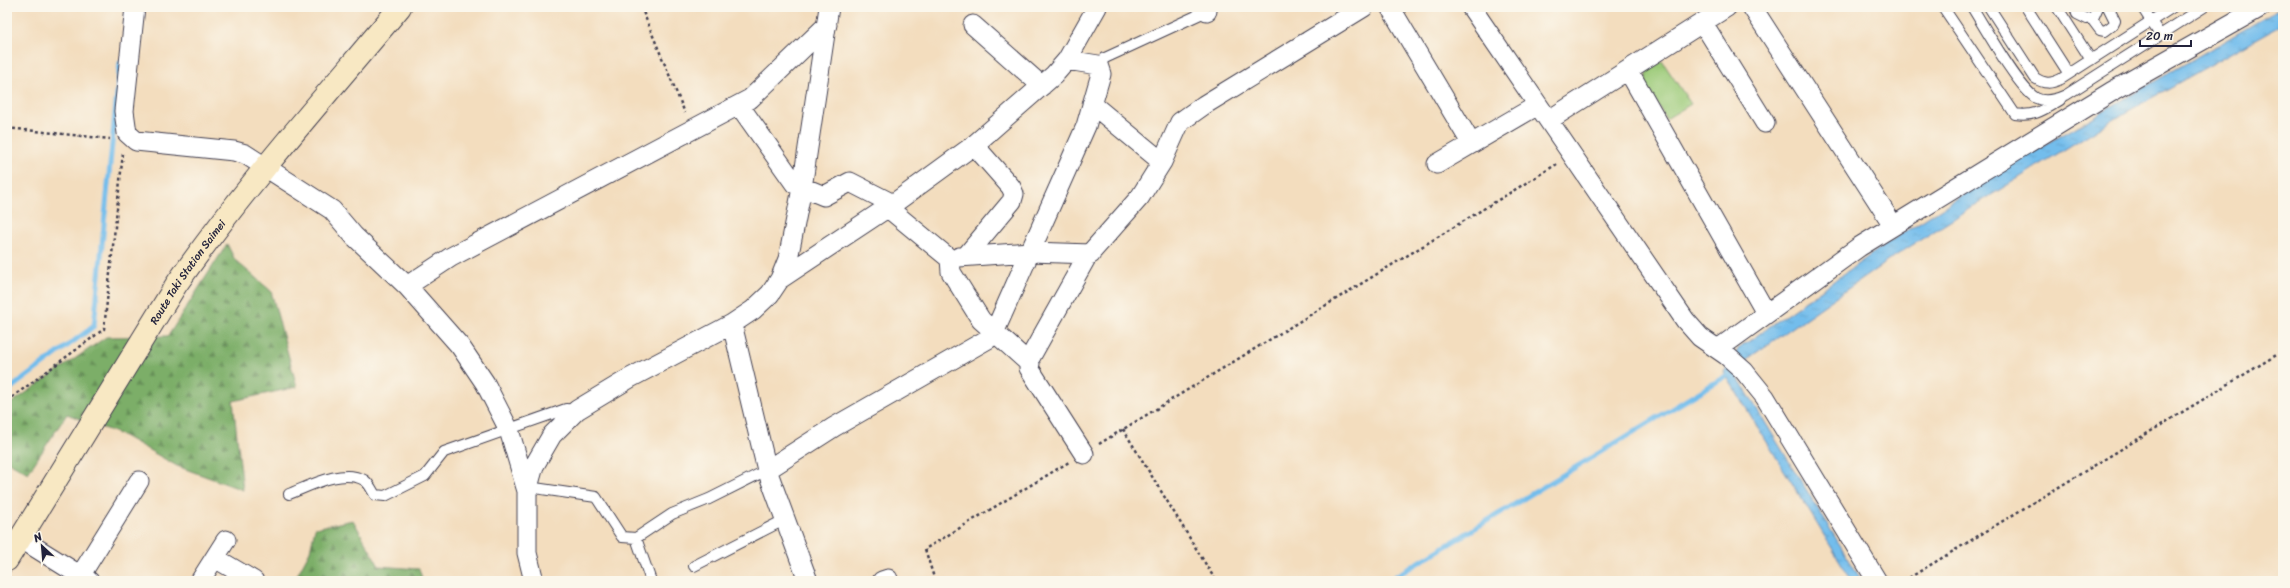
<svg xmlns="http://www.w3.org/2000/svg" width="2290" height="588" viewBox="0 0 2290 588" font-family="Sriracha,sans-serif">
	<defs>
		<pattern id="forest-firs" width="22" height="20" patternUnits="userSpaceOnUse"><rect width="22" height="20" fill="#7cae68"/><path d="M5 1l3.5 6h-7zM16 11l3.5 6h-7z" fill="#658d57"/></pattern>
		<pattern id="water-ripples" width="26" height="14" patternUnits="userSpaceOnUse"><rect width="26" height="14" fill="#73bdec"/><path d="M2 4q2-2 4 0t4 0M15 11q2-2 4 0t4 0" fill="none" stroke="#63a2cb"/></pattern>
	</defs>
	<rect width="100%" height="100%" fill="#fbf7ec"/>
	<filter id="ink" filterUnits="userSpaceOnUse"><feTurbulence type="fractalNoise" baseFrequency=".025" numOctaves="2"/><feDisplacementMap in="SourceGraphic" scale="8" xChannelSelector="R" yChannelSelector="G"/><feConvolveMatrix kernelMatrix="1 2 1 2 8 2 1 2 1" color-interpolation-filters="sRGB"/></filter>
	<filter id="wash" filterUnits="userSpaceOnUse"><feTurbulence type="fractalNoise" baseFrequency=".012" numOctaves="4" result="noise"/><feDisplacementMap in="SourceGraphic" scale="16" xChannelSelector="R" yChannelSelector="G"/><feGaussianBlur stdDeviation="0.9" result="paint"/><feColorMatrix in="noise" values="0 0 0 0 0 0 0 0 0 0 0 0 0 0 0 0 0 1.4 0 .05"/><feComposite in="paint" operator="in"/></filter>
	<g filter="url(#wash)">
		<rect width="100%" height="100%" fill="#f3ddbe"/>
		<path fill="#9bca78" stroke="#5e765a" d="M1662 61 1691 104 1666 119 1645 84 1648 70Z"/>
		<path fill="url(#forest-firs)" stroke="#4f6852" d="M227 244 235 260 271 291 297 387 233 401 243 490 177 466 124 436 67 414 28 473 7 461V406L106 337 168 336Z
			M353 520 379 566 419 569 423 581H294L310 551 315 528Z"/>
		<path fill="url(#water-ripples)" stroke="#4a7094" d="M2283 7V24L2107 123 1980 202 1892 258 1750 357 1735 373 1862 581H1852L1724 372 1738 349 1886 244 1990 177Z"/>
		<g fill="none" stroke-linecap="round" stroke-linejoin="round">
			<path stroke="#73bdec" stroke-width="5" d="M7 391 94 326 120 63
				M1388 581 1731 373"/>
		</g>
	</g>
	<g filter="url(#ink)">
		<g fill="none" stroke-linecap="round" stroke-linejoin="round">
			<g stroke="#413e4f" stroke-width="12">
				<path id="lane" d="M1943 7 2015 114C2035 117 2043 110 2060 100
					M1972 7C1984 26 2019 89 2036 98 2046 103 2057 99 2066 95L2204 7
					M1989 7 2035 78C2044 84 2051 84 2061 79L2173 7
					M2026 7 2069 74
					M2057 7 2091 60
					M2075 7 2077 14 2087 19 2094 16 2098 7
					M2142 7 2160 35
					M2091 18 2100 30 2105 31 2113 25 2115 21 2108 7
					M1098 65 1105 58 1207 11
					M528 487 596 497 622 537 636 538 672 514 709 499 767 470
					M289 494C310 486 342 468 364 480 369 483 372 490 375 495L385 496 425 476 444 452 566 409 577 410
					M636 538 651 581
					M694 566 786 519"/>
			</g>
			<g stroke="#413e4f" stroke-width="21">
				<path id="street" d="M135 7 124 111 127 133 136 141 234 151 245 154 332 210 354 236 407 286 460 346 485 383 509 430 527 491
					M1202 7 1207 11
					M1390 7 1471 143
					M1471 7 1685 320 1700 337 1726 355 1744 371 1765 397 1877 581
					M1752 7 1893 225
					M1703 23 1765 123
					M973 25 1042 86
					M1628 70 1766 313
					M1092 104 1162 162
					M739 105 795 184 824 196 850 182 893 204
					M1549 120 1727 7
					M1437 164 1538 105
					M888 208 950 259 951 272 981 320 1030 364
					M966 256 1012 201 1014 194 1011 187 974 145
					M959 257 1031 252 1091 254
					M780 279 893 204 974 145 1054 75 1067 60 1097 7
					M407 286 451 257 750 99 827 25
					M732 324 767 470 808 581
					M1718 349 1859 247 2111 92 2261 7
					M1084 454 1029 368 1030 358 1086 258 1140 197 1162 162 1180 122 1204 105 1364 7
					M767 470 834 427 988 339 994 333 1086 126 1101 74 1098 65 1067 60
					M20 538 89 581
					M215 558 254 581
					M77 581 139 481
					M200 581 226 540
					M534 581 527 553V491L534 466 552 435 577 410 630 378 732 324 753 310 770 294 780 279 788 259 802 188 829 7
					M882 581 888 579"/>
			</g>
			<g stroke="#413e4f" stroke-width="24">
				<g id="secondary">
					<path id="s1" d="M7 560 176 285C244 187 324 98 400 7"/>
				</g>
			</g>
			<path stroke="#413e4f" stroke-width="2.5" stroke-dasharray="3 3" stroke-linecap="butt" d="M641 7 685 113
				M7 128 110 139
				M7 401 104 329 123 153
				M1123 429 1216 581
				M1099 444 1557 164
				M935 581 925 549 1069 462
				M1904 581 2283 351"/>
			<use href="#lane" stroke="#fff" stroke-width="10"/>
			<use href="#street" stroke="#fff" stroke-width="19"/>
			<use href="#secondary" stroke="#f8e8c3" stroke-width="22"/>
		</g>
	</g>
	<g text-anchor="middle" stroke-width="3" stroke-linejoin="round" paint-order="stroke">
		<g font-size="11" fill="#22223b" stroke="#fbf7ec">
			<text dy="4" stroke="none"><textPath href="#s1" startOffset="340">Route Taki Station Saimei</textPath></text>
		</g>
	</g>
	<rect width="2290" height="588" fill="none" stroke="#fbf7ec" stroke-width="24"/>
	<g transform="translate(42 546) rotate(334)" stroke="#fbf7ec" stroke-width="3" paint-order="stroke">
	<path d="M0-3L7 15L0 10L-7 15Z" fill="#22223b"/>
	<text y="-6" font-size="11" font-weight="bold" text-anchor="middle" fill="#22223b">N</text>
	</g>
	<path d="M2140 40v6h51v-6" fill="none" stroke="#22223b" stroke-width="2"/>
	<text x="2146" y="40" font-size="12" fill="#22223b" stroke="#fbf7ec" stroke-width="3" paint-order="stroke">20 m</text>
</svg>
